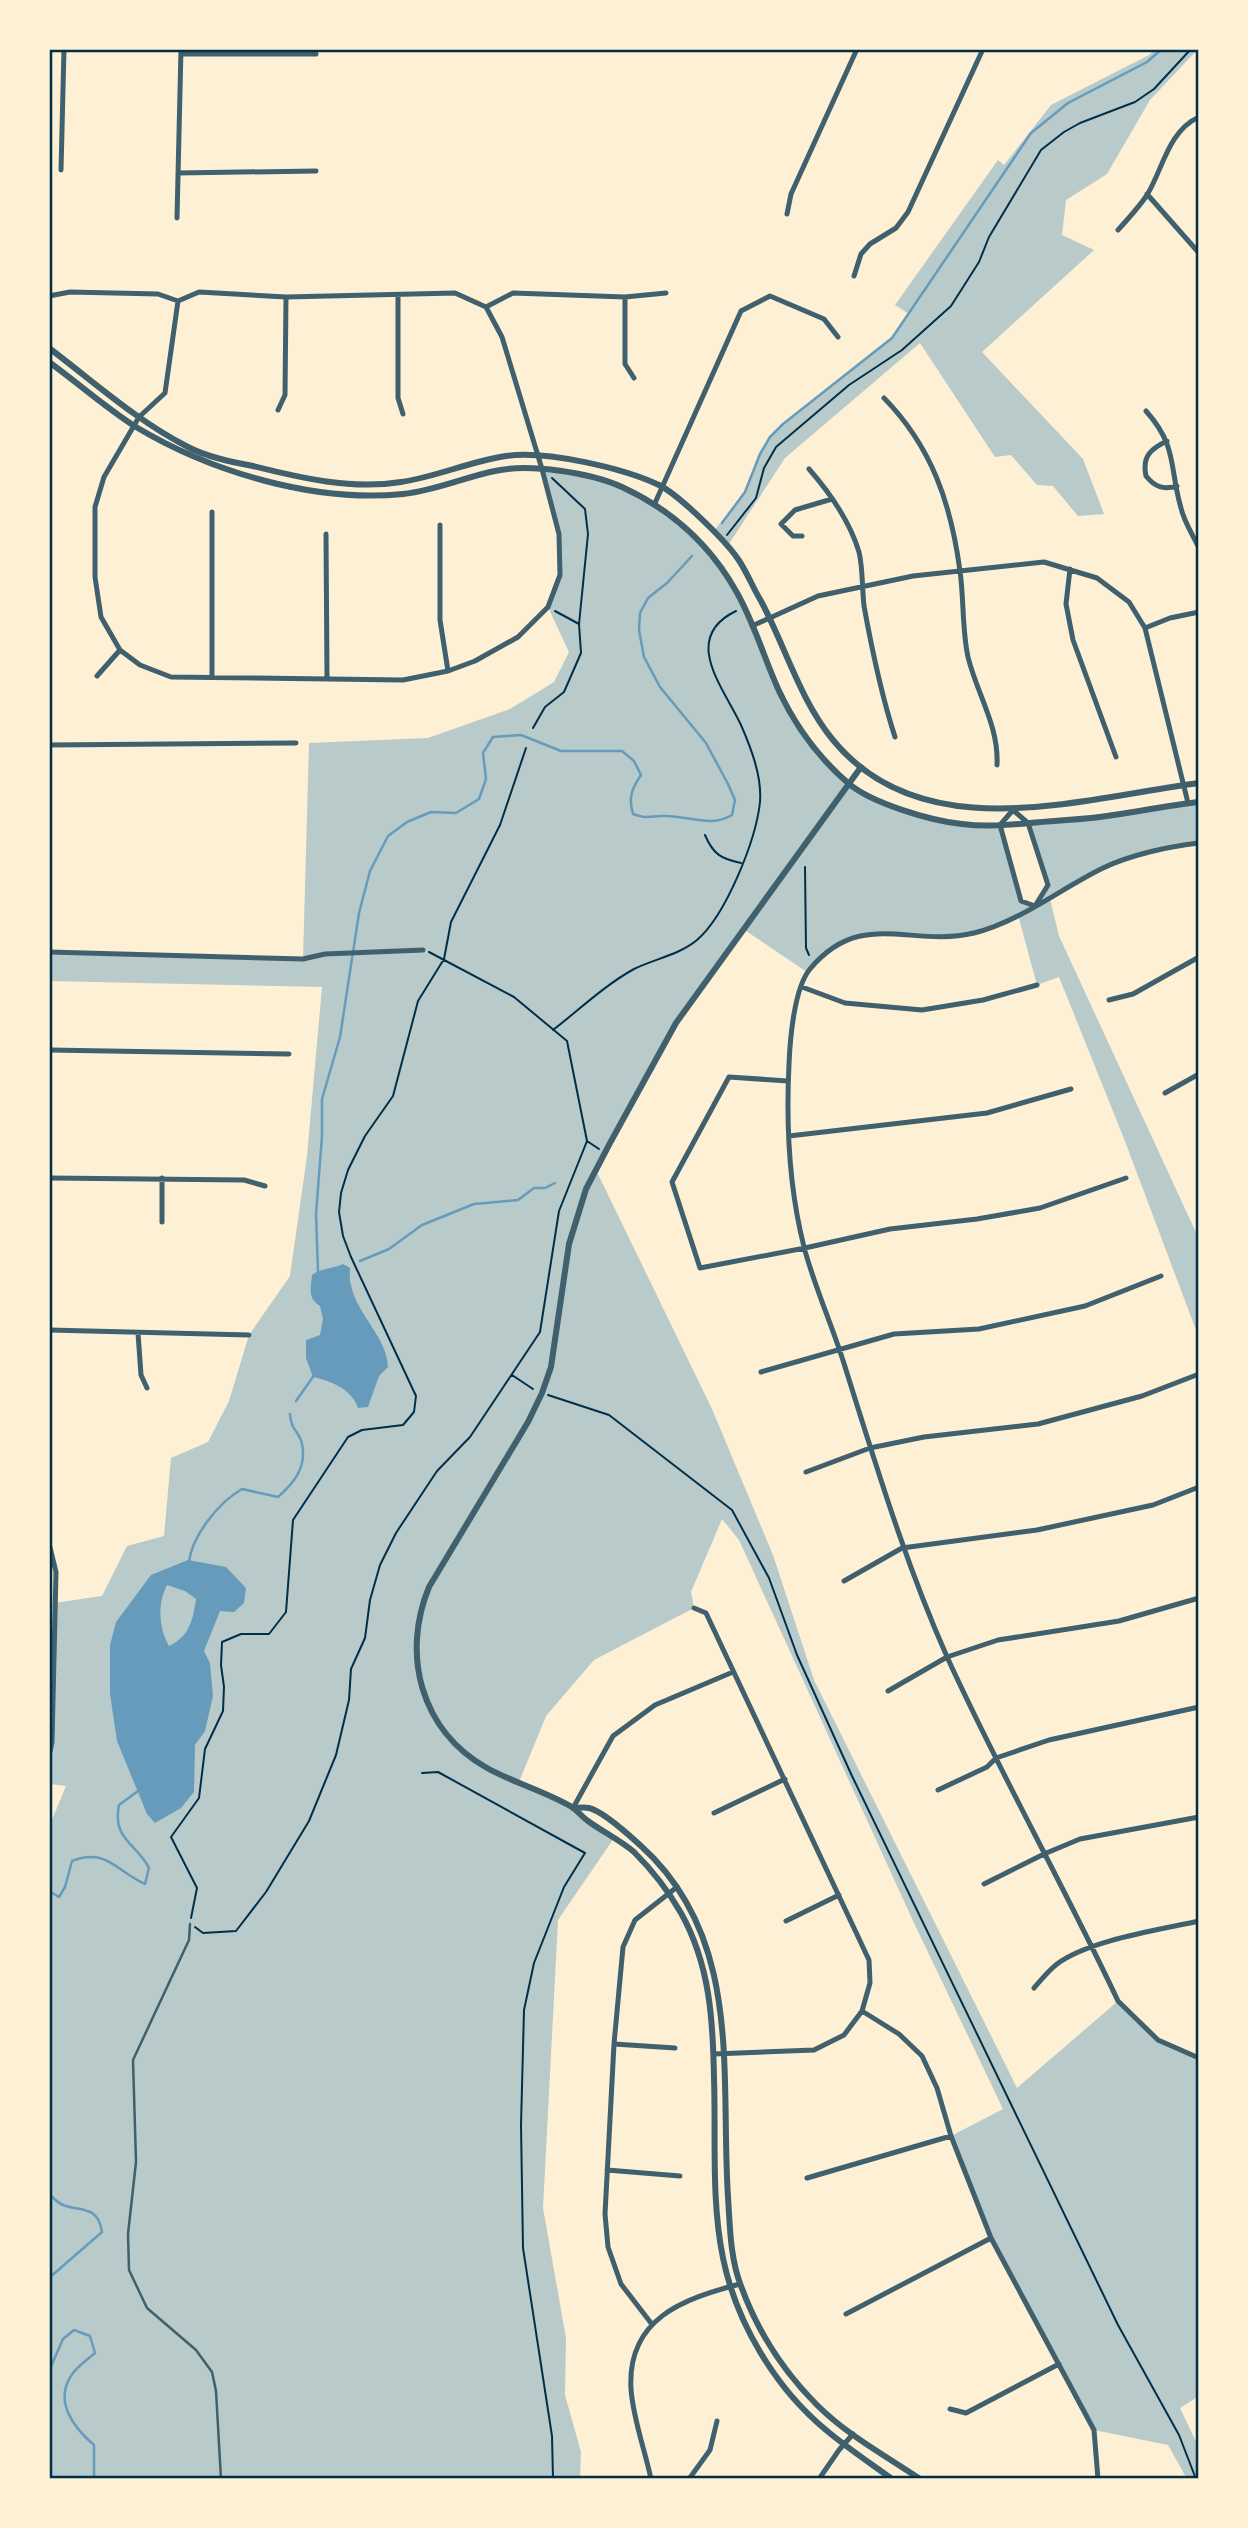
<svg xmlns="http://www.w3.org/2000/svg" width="1248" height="2528" viewBox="0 0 1248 2528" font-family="Cabin,sans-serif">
	<rect width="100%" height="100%" fill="#fdf0d5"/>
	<path fill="#b9caca" d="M1155 49H1198L1150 100 1107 174 1066 200 1062 235 1094 250 982 352 1083 459 1104 514 1078 516 1053 486 1037 485 1011 455 995 457 920 343 785 458 727 547 713 532 745 492 760 454 770 437 783 424 892 338 909 314 895 305 998 160 1004 165 1051 105 1149 55Z
		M542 469 618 485 688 528 737 591 798 726 850 785 891 806 961 824 1000 825 1021 901 1035 906 1048 885 1028 823 1199 802V843L1176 845 1106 866 1050 899 1059 936 1199 1239V1338L1123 1136 1059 977 1037 985 1018 915 957 937 893 933 846 939 807 972 743 929 676 1023 596 1170 712 1409 773 1555 814 1680 1017 2088 1118 2001 1158 2040 1199 2058V2396L1180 2408 1199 2448V2479H1187L1168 2445 1094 2430 991 2238 951 2136 1003 2109 914 1923 739 1540 722 1519 691 1592 694 1608 594 1660 546 1716 519 1782 573 1808 614 1838 558 1920 543 2208 566 2338 565 2395 581 2452 580 2479H49V1827L66 1786 49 1784 54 1603 102 1596 127 1546 164 1536 171 1458 208 1442 229 1401 249 1335 290 1276 307 1156 322 987 49 981V952L303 959 309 743 428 738 510 709 554 682 569 652 548 607 560 575 559 534Z"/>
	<path fill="#669bbc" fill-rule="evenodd" d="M343 1264 350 1268C350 1273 349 1280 351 1285 357 1315 387 1337 388 1367L379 1376 368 1407 358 1408C352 1389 331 1381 313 1377L306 1358V1340L320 1335 323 1319 320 1306C307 1298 311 1288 312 1275 321 1268 333 1269 343 1264Z
		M188 1560 226 1567 246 1588 244 1603 234 1612 220 1611 204 1651 210 1663 213 1696 205 1731 195 1745 194 1792 181 1808 155 1823 147 1814 117 1741 110 1694V1645L116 1622 151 1575ZM167 1585 185 1591 196 1599C193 1620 189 1637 169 1646 159 1629 157 1604 167 1585Z"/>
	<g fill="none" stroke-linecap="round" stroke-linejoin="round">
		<path stroke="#669bbc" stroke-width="2.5" d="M722 523 745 492 760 454 770 437 783 424 892 338 1031 133 1068 103 1147 62 1162 49
			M360 1261 389 1249 422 1225 474 1204 518 1200 534 1188H545L555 1183
			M318 1272 316 1214 322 1136V1099L340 1037 359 913 370 871 388 836 407 822 431 812 456 813 479 799 486 779 483 753 493 737 521 735 561 751H622L634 761 641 775C632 788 628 798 633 814 648 820 651 815 666 816 689 816 711 828 732 815L735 800 728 784 706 743 660 687 644 657 639 630 640 613 648 598 667 583 692 556
			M296 1401 315 1374
			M189 1562C192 1536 218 1503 242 1489L278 1497C294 1483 307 1467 302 1444 300 1432 291 1431 290 1414
			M49 1891 59 1897 65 1887 72 1861C106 1847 117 1872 145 1884L149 1868C136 1843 112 1839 119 1805L138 1791
			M49 2194C53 2198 58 2203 63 2205 81 2212 98 2205 102 2232L49 2278
			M49 2371 63 2339 74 2330 90 2336 95 2353C87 2360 76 2367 71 2376 54 2402 74 2428 94 2445V2479"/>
		<path stroke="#003049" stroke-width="2" d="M552 478 585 509 588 534 579 624
			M727 535 756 498 764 468 776 447 849 385 902 350 951 306 979 262 989 237 1041 150 1064 132 1080 123 1135 102 1154 89 1191 49
			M533 728 545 707 564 692 581 653 579 624 555 611
			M705 835C713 854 721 859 741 863
			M805 867 806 948 809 955
			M429 952 514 997 567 1041 587 1141 599 1149
			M553 1030C579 1010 605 985 634 969 654 959 679 955 697 940 726 915 756 840 760 802 762 776 751 748 741 725 724 688 680 638 736 611
			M512 1375 533 1389
			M548 1395 609 1415 732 1510 769 1578 797 1655 852 1776 1118 2325 1179 2435 1196 2479
			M422 1773 438 1772 585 1853 564 1887 534 1963 524 2010 521 2125 523 2248 552 2436 553 2479
			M191 1918 197 1888 171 1837 199 1798 205 1749 223 1711 224 1687 221 1665 222 1642 241 1634H269L286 1612 293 1520 348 1437 362 1430 403 1425 414 1412 416 1396 351 1257 343 1236 339 1212 341 1193 348 1170 365 1136 393 1096 418 1001 444 959 451 922 500 825 526 748
			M195 1927 203 1933 236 1931 266 1892 309 1821 336 1755 349 1700 351 1669 365 1638 370 1600 380 1565 396 1533 437 1471 470 1437 540 1332 559 1211 587 1141"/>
		<path stroke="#3f606c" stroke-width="2.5" d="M190 1924 189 1940 133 2060 136 2162 128 2234 129 2270 147 2308 196 2350 212 2372 216 2391 221 2479"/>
		<path stroke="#3f606c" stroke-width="5" d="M181 54H316
			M61 170 64 49
			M178 173 316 171
			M1147 194 1199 253
			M787 214 791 194 857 49
			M177 218 181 49
			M1118 230C1128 219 1139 207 1147 195 1163 169 1168 131 1199 117
			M854 276 861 254 870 244 896 228 908 212 983 49
			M199 292 286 297 455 293 486 307 502 337 542 469 559 534 560 575 548 607 518 637 475 661 448 671 403 680 171 677 140 665 120 650 101 617 95 577V507L104 477 139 417 165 393 178 301Z
			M398 295V398L403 414
			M49 296 70 292 158 294 178 301
			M625 297V364L634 378
			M486 307 513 293 625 297 666 293
			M884 398C932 447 951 504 960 571 964 599 962 630 968 657 977 694 999 726 997 765
			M278 410 285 395 286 297
			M1146 411C1178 447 1169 467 1181 508 1184 522 1193 535 1199 548
			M1167 441C1150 449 1142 457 1146 476 1155 487 1163 490 1177 486
			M809 469C830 493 850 522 859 552 863 568 862 589 864 606 872 650 881 694 895 737
			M655 503 741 311 770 296 824 319 838 337
			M440 525V620L448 671
			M326 534 327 678
			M802 536H793L781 524 795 510 832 499
			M1070 569 1066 604 1073 640 1116 757
			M752 626 818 596 913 576 1044 562 1097 578 1129 602 1145 628 1188 803
			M1145 628 1170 618 1199 612
			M97 676 120 650
			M212 677V512
			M49 745 296 743
			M1013 810 1028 823 1048 885 1035 906 1021 901 1000 825Z
			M1199 843C1170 846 1130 855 1103 868 1060 889 1021 921 974 933 910 948 861 908 810 969 794 988 790 1040 789 1064 786 1125 789 1188 804 1247 815 1289 834 1329 846 1370 877 1468 906 1565 948 1659 1001 1775 1064 1886 1118 2001L1158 2040 1199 2058
			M49 952 303 959 325 954 423 950
			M802 987 845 1003 922 1010 983 1000 1037 985
			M1109 1000 1133 994 1199 957
			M49 1050 289 1054
			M788 1081 729 1077 672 1182 700 1268 805 1248 890 1229 977 1219 1040 1208 1126 1178
			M1165 1093 1199 1074
			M789 1136 987 1113 1071 1089
			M49 1178 244 1180 265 1186
			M162 1222V1178
			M49 1330 249 1335
			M138 1333 141 1375 147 1388
			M761 1372 894 1334 979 1329 1085 1306 1161 1276
			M806 1472 870 1448 924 1437 1038 1424 1142 1396 1199 1374
			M49 1543 56 1572 52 1742 49 1756
			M844 1581 902 1548 1037 1530 1153 1505 1199 1487
			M694 1608 706 1613 869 1960 870 1983 862 2011 844 2035 814 2050 714 2054
			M888 1691 947 1657 998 1640 1119 1621 1199 1598
			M938 1790 987 1767 996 1758 1049 1740 1199 1707
			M573 1808 613 1736 655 1705 733 1672
			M714 1813 785 1779
			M984 1884 1044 1854 1080 1839 1199 1817
			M786 1921 839 1895
			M1034 1988C1041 1980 1049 1970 1057 1964 1089 1940 1159 1930 1199 1921
			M862 2011 899 2034 922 2056 937 2088 951 2136 991 2238 1094 2430 1098 2479
			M614 2044 675 2048
			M607 2170 680 2176
			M807 2178 951 2136
			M846 2314 991 2238
			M651 2323 621 2284 608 2247 605 2214 614 2044 623 1947 635 1920 677 1887
			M950 2409 966 2413 1059 2364
			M651 2479C645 2450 633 2419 631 2389 627 2319 682 2299 740 2284
			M689 2479 710 2450 717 2421
			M819 2479 839 2450 853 2434"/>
		<path stroke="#3f606c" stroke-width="6" d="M49 348C94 382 137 421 188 447 207 457 232 462 253 466 301 478 351 490 401 482 436 477 471 461 506 456 545 450 623 468 659 485 679 495 725 540 738 559 747 572 753 588 761 601 785 646 800 700 833 740 923 850 1081 798 1199 783
			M49 362C78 383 106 408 136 427 211 472 315 503 403 494 434 491 465 477 495 471 530 463 591 473 622 487 672 510 709 543 736 591 754 622 764 658 779 691 795 725 819 758 848 783 871 803 931 821 962 824 985 827 1008 825 1030 823 1050 821 1071 820 1091 818 1127 814 1163 806 1199 802
			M861 767 676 1023 610 1143 586 1189 569 1244 551 1367 542 1393 528 1422 429 1587C401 1655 421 1731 487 1768 514 1783 545 1791 572 1807 578 1811 582 1817 588 1821 603 1832 620 1840 634 1852 651 1869 669 1892 681 1913 710 1965 713 2020 714 2078 716 2137 711 2200 723 2258 736 2322 775 2388 826 2430 846 2447 870 2463 892 2479
			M573 1808C578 1808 584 1807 589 1808 603 1811 629 1835 640 1845 744 1938 720 2074 728 2197 730 2226 730 2258 741 2286 757 2330 784 2372 817 2405 847 2435 886 2456 920 2479"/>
	</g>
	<rect width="1248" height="2528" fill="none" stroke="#fdf0d5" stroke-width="102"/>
	<rect x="51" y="51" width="1146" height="2426" fill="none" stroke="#003049" stroke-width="2.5"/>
</svg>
